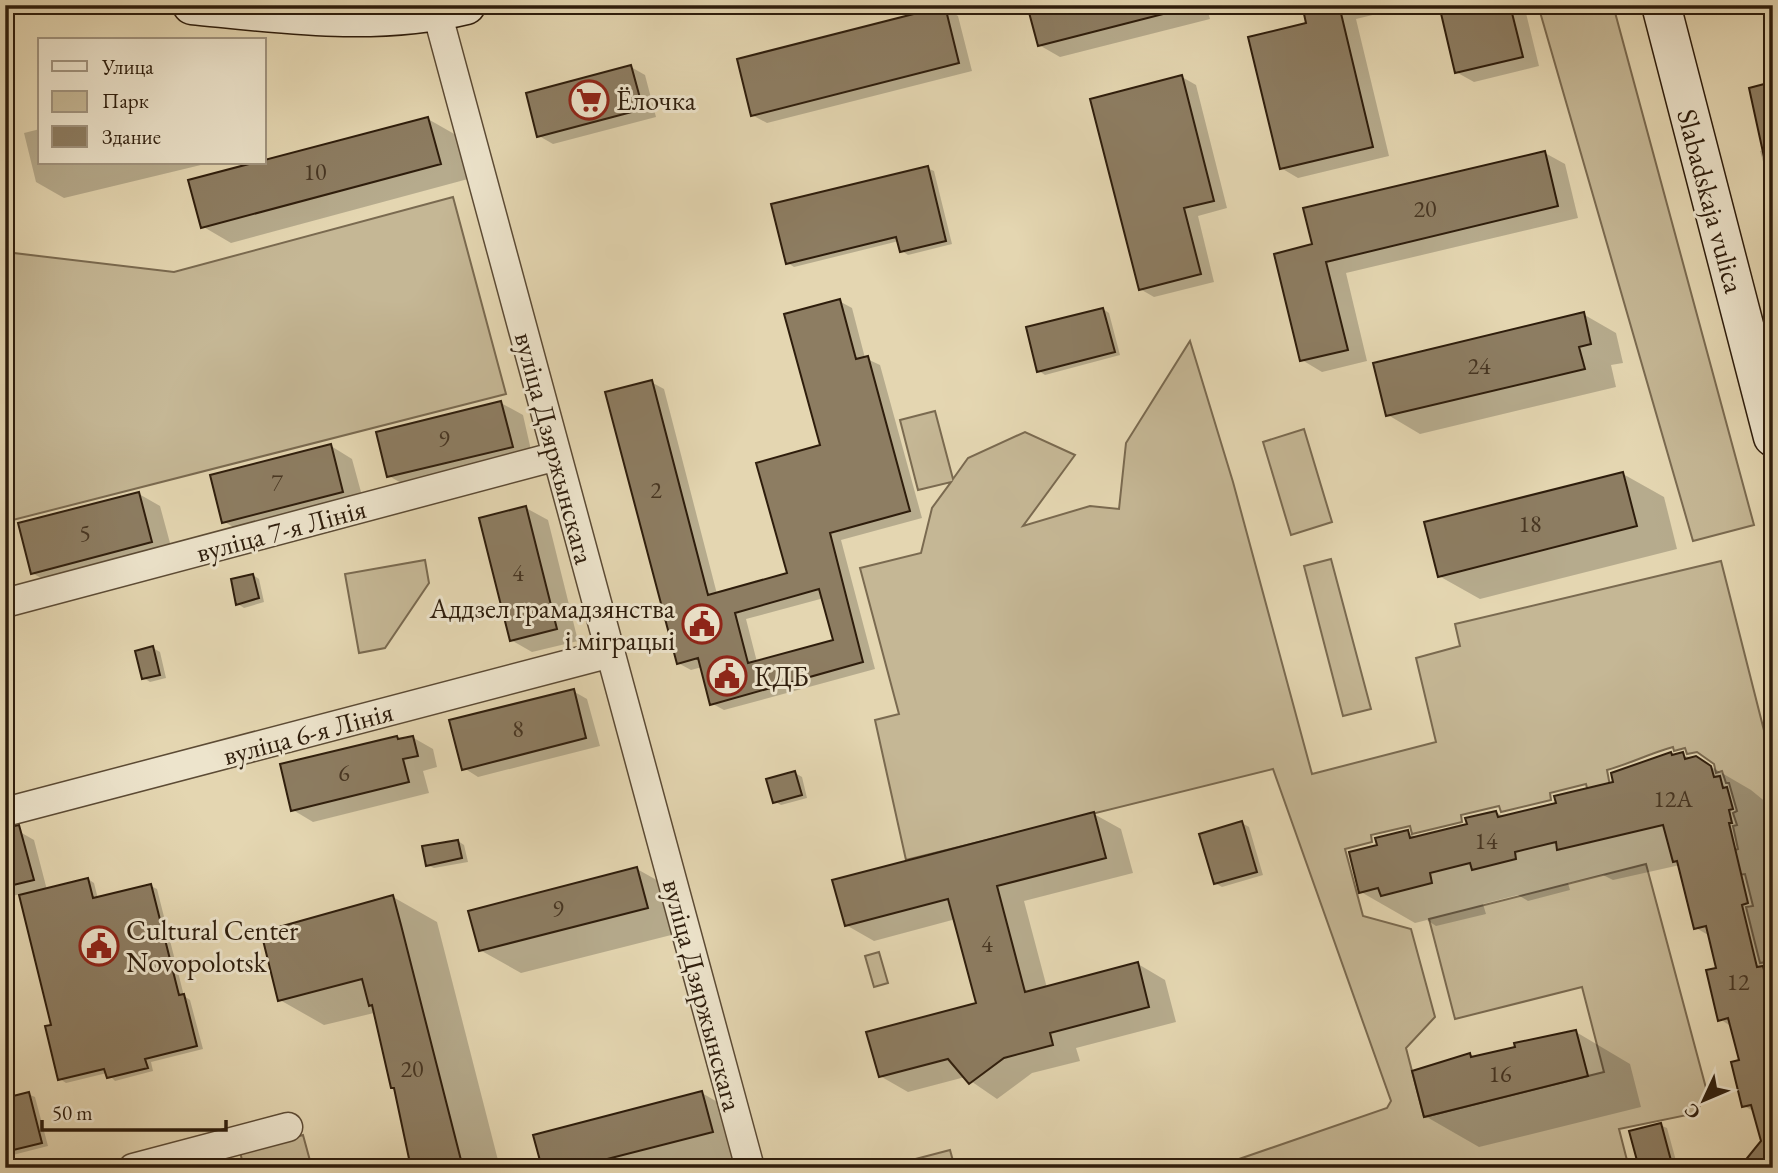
<svg xmlns="http://www.w3.org/2000/svg" width="1778" height="1173" viewBox="0 0 1778 1173" font-family="'EB Garamond',serif">
	<rect width="100%" height="100%" fill="#e4d6b1"/>
	<filter id="stains"><feTurbulence type="fractalNoise" baseFrequency=".00286" numOctaves="4"/><feColorMatrix values="0 0 0 0 .2 0 0 0 0 .09 0 0 0 0 .02 0 0 0 .5 -.17"/></filter>
	<radialGradient id="worn" r=".72"><stop offset=".6" stop-color="#630" stop-opacity="0"/><stop offset="1" stop-color="#630" stop-opacity=".3"/></radialGradient>
	<path fill="#c5b795" stroke="#7a6a50" stroke-width="2" d="M1538 5H1613L1754 525 1693 541Z
		M453 197 506 394 5 522V252L174 272Z
		M1190 341 1233 482 1312 774 1436 742 1416 658 1460 646 1455 624 1721 561 1773 766V990L1766 962 1760 963 1746 907 1753 906 1745 874 1738 875 1732 851 1738 849 1733 826 1737 825 1733 813 1737 811 1729 783H1726L1722 771 1716 773 1714 764 1697 752 1687 754 1685 748 1674 751 1673 747C1648 754 1632 763 1607 770L1610 786 1588 792 1586 784 1550 793 1551 800 1501 812 1499 806 1461 815 1462 822 1412 834 1410 826 1371 835 1372 842 1345 849 1363 916 1411 929 1435 1017 1406 1048 1424 1117 1604 1072 1582 987 1455 1019 1429 919 1646 864 1706 1088 1697 1113 1619 1129 1629 1168H1213L1387 1108 1391 1101 1273 769 906 860 875 720 899 714 860 568 921 553 932 508 951 482 918 490 900 420 935 411 953 479 968 458 1025 432 1075 455 1023 526 1090 506 1119 509 1126 443Z
		M1304 429 1332 522 1291 535 1263 442Z
		M1331 559 1371 709 1343 716 1304 566Z
		M425 560 429 583 385 648 359 653 345 574Z
		M879 952 888 983 874 987 865 956Z
		M303 1135 312 1168H244L240 1152Z
		M950 1150 955 1168H881Z"/>
	<path fill="#0003" fill-rule="evenodd" d="M1029 5H1206L1210 19 1060 57 1039 45Z
		M1304 5H1414L1356 19 1389 156 1298 178 1281 168 1308 24Z
		M1441 5H1524L1539 66 1474 82 1456 72Z
		M944 8 958 16 972 71 767 123 752 115Z
		M631 67 645 75 656 117 553 144 539 136Z
		M1182 77 1196 85 1227 208 1198 216 1214 282 1154 297 1140 289Z
		M1768 85 1773 88V116Z
		M428 119 456 135 468 179 231 243 202 226Z
		M5 129 10 146 5 148Z
		M40 129V163L205 164 64 198 36 182 24 133Z
		M1773 147V197L1760 151Z
		M1545 153 1565 164 1578 218 1346 273 1367 361 1322 372 1302 360 1314 246Z
		M927 168 934 171 952 244 908 255 902 251 899 241 794 267 788 263Z
		M839 301 852 308 865 358 880 365 922 518 841 540 875 669 724 710 711 703 702 667 691 670 678 663 651 382 664 389 717 594 789 574 822 447ZM824 598 836 641 757 662 746 619Z
		M1103 309 1109 313 1120 355 1045 375 1039 371Z
		M1583 314 1616 333 1623 363 1611 365 1616 387 1420 434 1388 415Z
		M501 403 523 415 533 459 410 488 389 476Z
		M331 446 352 459 364 503 245 534 223 521Z
		M1623 474 1664 497 1677 549 1480 599 1439 576Z
		M139 494 160 506 173 554 54 585 32 573Z
		M526 508 548 520 578 641 532 652 511 640Z
		M253 575 259 579 264 602 244 608 238 604Z
		M153 648 160 652 166 678 150 682 144 678Z
		M573 691 587 699 600 746 478 777 464 768Z
		M412 737 433 749 437 767 423 771 429 793 313 822 293 810 397 738Z
		M1671 754 1696 758 1751 790 1773 808V1168L1755 1112 1744 1106 1741 1061 1732 1027 1720 1019 1718 969 1710 936 1696 928 1680 865 1613 880 1603 875 1568 883 1570 890 1528 901 1518 895 1483 904 1486 914 1436 926 1427 920 1415 923 1361 892 1379 846 1407 832 1418 838 1469 826 1496 812 1504 817 1558 804 1615 783Z
		M795 773 802 777 807 798 781 805 774 801Z
		M1094 814 1121 829 1133 873 1024 901 1047 988 1138 964 1165 980 1176 1022 1076 1048 1080 1061 1032 1073 997 1099 965 1077 908 1092 880 1076 978 1004 956 919 874 941 846 925Z
		M1242 823 1249 827 1263 875 1222 887 1215 883Z
		M20 832 34 840 47 890 88 879 94 883 98 899 151 886 157 889 184 996 190 1000 203 1049 151 1062 153 1071 115 1081 107 1073 66 1083 60 1079 54 1026 20 894 5 898V836Z
		M458 841 464 845 468 862 434 868 427 865Z
		M637 869 678 892 687 931 521 973 480 950Z
		M393 897 437 922 500 1168H414L374 1013 324 1025 280 1000Z
		M1576 1032 1630 1064 1641 1107 1479 1147 1425 1116 1470 1055 1475 1058 1517 1048 1516 1044Z
		M702 1093 743 1117 753 1155 701 1168H544Z
		M28 1094 35 1097 48 1146 5 1157V1100Z
		M1660 1125 1667 1128 1678 1168H1641Z"/>
	<path fill="#8d7d62" stroke="#2e1d0c" stroke-width="2" fill-rule="evenodd" d="M1027 5H1170L1171 12 1038 46Z
		M1302 5H1339L1373 147 1280 169 1248 37 1306 23Z
		M1439 5H1510L1523 57 1455 73Z
		M945 6 959 63 751 116 737 59Z
		M631 65 643 109 537 137 526 93Z
		M1182 75 1214 201 1184 208 1201 274 1139 290 1090 99Z
		M1768 83 1773 103V156L1764 157 1749 88Z
		M428 117 441 164 201 228 188 180Z
		M1545 151 1558 206 1326 262 1348 350 1300 361 1274 254 1312 244 1303 208Z
		M928 166 946 241 900 252 896 237 786 264 771 204Z
		M840 299 856 359 868 356 910 511 830 533 863 662 710 705 698 658 677 664 605 392 652 380 708 595 787 573 756 463 820 445 784 314ZM819 589 833 640 748 663 735 613Z
		M1103 308 1115 352 1037 372 1026 327Z
		M1584 312 1591 344 1579 347 1585 369 1386 416 1373 363Z
		M501 401 513 447 387 477 376 432Z
		M331 444 343 492 222 523 210 475Z
		M1623 472 1637 526 1438 577 1424 522Z
		M139 492 152 542 31 574 18 523Z
		M526 506 557 629 510 641 479 518Z
		M253 574 259 598 236 605 231 579Z
		M153 646 160 675 142 679 135 651Z
		M574 689 586 738 462 770 449 720Z
		M397 736 398 739 413 736 418 756 403 759 409 782 291 811 280 764Z
		M1671 752 1672 755 1683 752 1685 759 1696 756 1711 766 1714 777 1720 776 1723 788 1727 787 1733 809 1729 810 1732 823H1729L1748 903 1742 905 1757 967 1763 966 1770 993 1765 994 1773 1025V1168H1739L1761 1141 1751 1105 1742 1107 1731 1062 1739 1060 1728 1018 1718 1021 1706 970 1716 968 1706 926 1694 929 1677 861 1673 862 1663 825 1557 850 1556 842 1515 852 1516 859 1472 870 1470 863 1430 873 1432 883 1381 896 1378 888 1359 893 1349 852 1377 845 1375 838 1408 830 1410 838 1467 824 1465 818 1496 811 1498 817 1556 803 1554 796 1613 782 1611 773Z
		M795 771 802 795 773 803 766 779Z
		M1094 812 1106 858 997 886 1025 992 1138 962 1149 1007 1050 1033 1053 1045 1004 1058 969 1084 948 1059 879 1077 866 1032 976 1003 948 899 845 926 832 880Z
		M1242 821 1257 872 1214 884 1199 834Z
		M19 825 34 880 5 887V828Z
		M458 840 462 858 426 866 422 846Z
		M637 867 648 908 479 951 468 911Z
		M88 878 93 898 151 884 179 995 184 994 197 1046 145 1059 148 1068 107 1078 104 1069 58 1080 45 1026 51 1025 19 895Z
		M393 895 401 925 463 1168H411L394 1088H391L372 1005 369 1006 362 979 278 1001 261 932Z
		M1576 1030 1588 1076 1424 1117 1412 1071 1470 1053 1471 1057 1515 1047 1514 1043Z
		M702 1091 713 1132 572 1168H542L533 1135Z
		M29 1092 42 1143 5 1152V1098Z
		M1661 1123 1673 1168H1639L1629 1131Z"/>
	<g fill="none" stroke-linecap="round" stroke-linejoin="round">
		<g stroke="#5c4b35" stroke-width="31">
			<path id="street" d="M437 12 750 1168
				M5 603 557 456
				M5 812 611 653
				M133 1168 288 1127"/>
		</g>
		<g stroke="#2e1d0c" stroke-width="41">
			<path id="secondary" d="M192 5C284 14 376 27 466 5
				M1661 5 1773 437"/>
		</g>
		<use href="#street" stroke="#ede4cc" stroke-width="28"/>
		<use href="#secondary" stroke="#ede4cc" stroke-width="38"/>
	</g>
	<defs>
		<g id="supermarket-ring" transform="scale(2.0125)"><circle r="9.5" fill="#ede4cc" stroke="#8f2418" stroke-width="1.5"/><path d="M-6-5.5h2.5l.6 2H6L4.5 2H-2.5L-4.4-4H-6ZM-1.5 3.2a1.3 1.3 0 1 0 .1 0ZM3 3.2a1.3 1.3 0 1 0 .1 0Z" fill="#8f2418"/></g>
		<g id="civic-ring" transform="scale(2.0125)"><circle r="9.5" fill="#ede4cc" stroke="#8f2418" stroke-width="1.5"/><path d="M-.6-6.5H3V-4.5H.6V-3L4-1V1h2V6H-6V1h2V-1L-.6-3ZM-1.2 2.5V6h2.4V2.5Z" fill="#8f2418"/></g>
	</defs>
	<g fill-rule="evenodd">
		<use href="#supermarket-ring" x="589" y="100"/>
		<use href="#civic-ring" x="702" y="624"/>
		<use href="#civic-ring" x="727" y="676"/>
		<use href="#civic-ring" x="99" y="946"/>
	</g>
	<g text-anchor="middle" stroke-width="6" stroke-linejoin="round" paint-order="stroke">
		<g font-size="24" fill="#463522">
			<text x="315" y="180">10</text>
			<text x="1425" y="217">20</text>
			<text x="1479" y="374">24</text>
			<text x="444" y="447">9</text>
			<text x="277" y="491">7</text>
			<text x="656" y="498">2</text>
			<text x="1530" y="532">18</text>
			<text x="85" y="541">5</text>
			<text x="518" y="581">4</text>
			<text x="518" y="737">8</text>
			<text x="344" y="781">6</text>
			<text x="1673" y="807">12А</text>
			<text x="1486" y="849">14</text>
			<text x="558" y="917">9</text>
			<text x="987" y="952">4</text>
			<text x="1738" y="990">12</text>
			<text x="412" y="1077">20</text>
			<text x="1500" y="1082">16</text>
		</g>
		<g font-size="28" fill="#2e1d0c" stroke="#ede4cc" text-anchor="start">
			<text x="616" y="110">Ёлочка</text>
			<text x="675" y="618" text-anchor="end">Аддзел грамадзянства<tspan x="675" dy="32">і міграцыі</tspan></text>
			<text x="754" y="686">КДБ</text>
			<text x="126" y="940">Cultural Center<tspan x="126" dy="32">Novopolotsk</tspan></text>
		</g>
		<g font-size="28" fill="#2e1d0c" stroke="#ede4cc">
			<text transform="translate(1711 201) rotate(75)" y="10">Slabadskaja vulica</text>
			<text transform="translate(555 448) rotate(75)" y="10">вуліца Дзяржынскага</text>
			<text transform="translate(281 530) rotate(-15)" y="10">вуліца 7-я Лінія</text>
			<text transform="translate(308 733) rotate(-15)" y="10">вуліца 6-я Лінія</text>
			<text transform="translate(703 995) rotate(75)" y="10">вуліца Дзяржынскага</text>
		</g>
	</g>
	<rect width="1778" height="1173" fill="none" stroke="#e4d6b1" stroke-width="28"/>
	<rect x="7" y="7" width="1764" height="1159" fill="none" stroke="#2e1d0c" stroke-width="3.5"/>
	<rect x="14" y="14" width="1750" height="1145" fill="none" stroke="#2e1d0c" stroke-width="2"/>
	<rect x="38" y="38" width="228" height="126" fill="#ede4cc" stroke="#a1947f" stroke-width="2"/>
	<rect x="52" y="61" width="35" height="10" fill="#ede4cc" stroke="#a1947f" stroke-width="2"/>
	<text x="102" y="74" font-size="21" fill="#2e1d0c">Улица</text>
	<rect x="52" y="91" width="35" height="21" fill="#c5b795" stroke="#a1947f" stroke-width="2"/>
	<text x="102" y="108" font-size="21" fill="#2e1d0c">Парк</text>
	<rect x="52" y="126" width="35" height="21" fill="#8d7d62" stroke="#a1947f" stroke-width="2"/>
	<text x="102" y="144" font-size="21" fill="#2e1d0c">Здание</text>
	<g transform="translate(1704 1100) rotate(226)" stroke="#ede4cc" stroke-width="5" paint-order="stroke">
	<path d="M0-5L12 26L0 18L-12 26Z" fill="#2e1d0c"/>
	<text y="-10" font-size="19" font-weight="bold" text-anchor="middle" fill="#2e1d0c">С</text>
	</g>
	<path d="M42 1120v10h184v-10" fill="none" stroke="#2e1d0c" stroke-width="3.5"/>
	<text x="52" y="1120" font-size="21" fill="#2e1d0c" stroke="#ede4cc" stroke-width="5" paint-order="stroke">50 m</text>
	<rect width="100%" height="100%" filter="url(#stains)"/>
	<rect width="100%" height="100%" fill="url(#worn)"/>
</svg>
